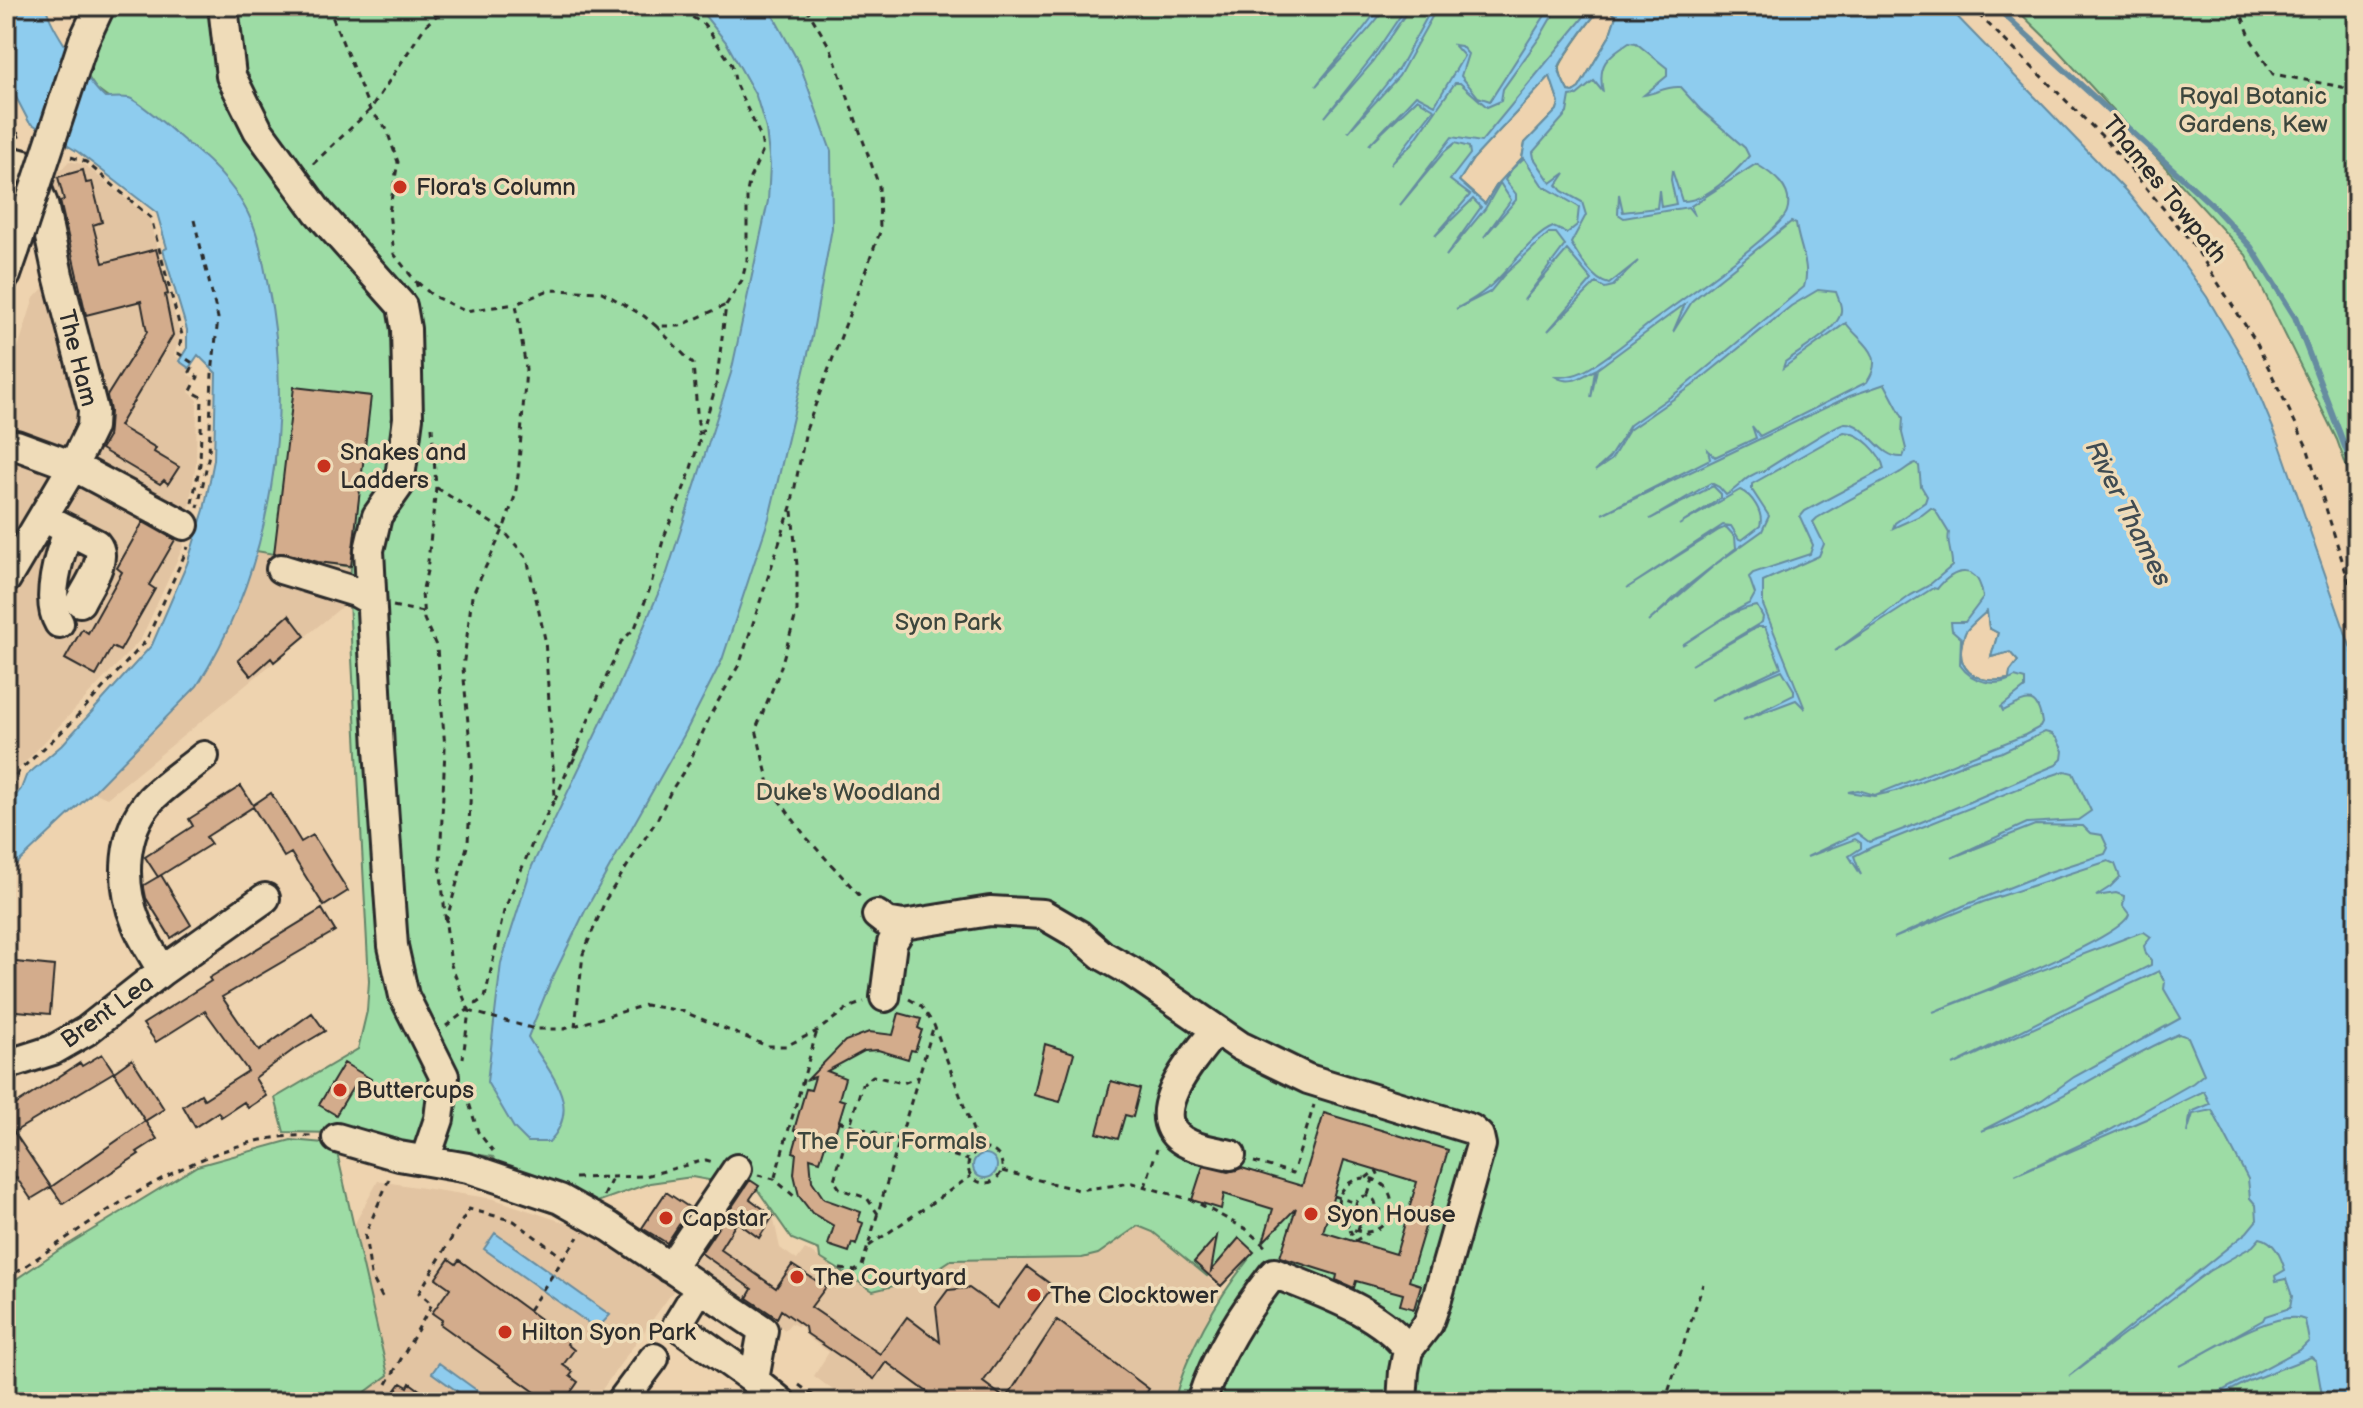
<svg xmlns="http://www.w3.org/2000/svg" width="2363" height="1408" viewBox="0 0 2363 1408" font-family="'Balsamiq Sans',sans-serif">
	<rect width="100%" height="100%" fill="#eed3af"/>
	<filter id="ink" filterUnits="userSpaceOnUse"><feTurbulence type="fractalNoise" baseFrequency=".0125" numOctaves="2"/><feDisplacementMap in="SourceGraphic" scale="16" xChannelSelector="R" yChannelSelector="G"/><feConvolveMatrix kernelMatrix="1 2 1 2 8 2 1 2 1" color-interpolation-filters="sRGB"/></filter>
	<g filter="url(#ink)">
		<path fill="#e2c4a2" d="M69 161 85 165 149 218 180 335 174 355 190 365 188 375 195 378 189 392 197 399 196 463 183 547 141 639 16 772 6 794V599L105 431 47 203 59 172Z
			M46 285 79 409 77 430 6 556V385L34 298Z
			M256 551 351 566 349 601 107 798 93 792 197 686 231 621Z
			M378 1181 494 1199 590 1231 674 1290 593 1402H351L387 1375 354 1225Z
			M737 1196H746L773 1216 780 1248 797 1260 805 1249 873 1291 922 1279 951 1260 1082 1258 1098 1254 1138 1226 1153 1232 1224 1291 1195 1346 1174 1402H849L814 1376 829 1352 807 1337 805 1325 797 1326 791 1323 785 1330 691 1262Z"/>
		<path fill="#9ddca5" stroke="#648468" stroke-width="2" fill-rule="evenodd" d="M101 6H1688L1788 111 2357 1402H1174C1186 1353 1217 1299 1248 1260L1233 1245 1207 1276 1153 1232 1138 1226 1098 1254 1082 1258 951 1260 922 1279 873 1291 820 1258 819 1250 792 1239 757 1189 692 1177 650 1183 589 1205 500 1167 493 1157 336 1133 284 1132 275 1098 358 1049 367 1011 369 981 349 601 351 567 256 551 275 463 277 358V345L248 214 236 193 96 89 81 66ZM1607 9 1616 16 1609 37 1579 88 1573 92 1568 91C1564 84 1559 75 1560 67 1560 62 1595 13 1600 10 1602 9 1605 9 1607 9ZM1550 76 1559 103 1557 110 1525 143 1522 158 1496 186 1485 204 1459 181 1473 159ZM1987 611 1989 628 1998 633 1991 657 2010 652 2018 661 2010 672 2009 679C1976 685 1951 670 1965 633 1966 629 1983 614 1987 611Z
			M2013 6H2357V496L2337 440 2246 255 2054 46Z
			M291 1140 335 1144 388 1375 352 1402H6V1286L56 1252 197 1166Z"/>
		<path fill="#8eccee" stroke="#668ca0" stroke-width="2" fill-rule="evenodd" d="M6 6H46C48 25 90 84 105 98 112 98 122 97 129 98 140 101 176 134 187 143 214 164 238 189 252 222 260 239 263 262 267 281 296 415 271 569 197 686L93 792 6 874V807L21 789 26 776 62 745 152 645 187 564 204 510 214 460 216 373 198 355 189 368 179 361 187 348V330L163 250 167 248 157 213 78 152 29 122 6 78Z
			M697 6H768L800 65 831 151 832 228 812 337 769 518 722 660 684 735 585 911 550 983 528 1037C548 1072 584 1105 549 1142H528L514 1128 487 1082 501 963 532 866 615 694 667 573 731 373 768 201 770 165 766 129 756 96 726 42Z
			M1380 6H1387C1366 36 1340 59 1316 86 1337 59 1361 35 1380 6Z
			M1407 6H1411L1372 63 1325 117 1373 56Z
			M1433 6H1438L1399 76 1348 132 1399 68Z
			M1551 6H1558L1540 37 1503 89 1501 101 1487 107 1460 83H1455L1412 144 1391 164 1434 109 1417 99 1369 145 1416 95 1435 105 1464 56 1454 45 1461 46 1468 54 1461 76 1478 97 1490 101Z
			M1589 6H1947L2126 191 2171 246 2207 297 2247 366 2279 442 2357 666V1402H2319L2322 1395 2316 1361 2311 1357 2249 1381 2208 1402H2201L2301 1349 2309 1341 2305 1320C2277 1307 2207 1353 2180 1366L2263 1320 2265 1316 2290 1308 2292 1296 2286 1279 2276 1281 2275 1276 2285 1270C2281 1257 2275 1241 2260 1238L2253 1246 2209 1271 2069 1376 2247 1232 2257 1220 2256 1205 2250 1198 2248 1179 2212 1110 2193 1114 2187 1133 2191 1112 2210 1104 2204 1091 2146 1119 2015 1175 2105 1133 2193 1083 2204 1074 2188 1037 2179 1034C2111 1063 2051 1110 1981 1131L2042 1100 2074 1077 2181 1018 2164 989 2165 982 2159 971 1953 1065 2151 965V960L2146 954 2144 946 2151 937 2144 932 2139 933 1933 1012C1963 999 2124 938 2129 914L2123 906 2124 896 2116 893 2096 896 2110 887 2120 877 2115 864 2108 861 1983 902 1894 938 1963 906 2046 873 2105 854 2108 848 2102 835 2090 833 2083 826 2035 825 1951 858 2027 823 2078 820 2091 811 2073 773 2065 771 2050 776 1872 847 1854 856 1861 875 1849 856 1861 848V843L1855 839 1807 857 1857 833 1869 842C1933 820 1994 790 2056 765L2062 759 2063 751 2057 739 2052 734 2045 732 2002 752 1971 761 1896 791 1874 796 1848 792 1858 790 1875 795 2025 735 2040 727 2042 723C2037 689 2024 701 2003 711L2001 707 2025 688V680L2015 677C1997 688 1972 683 1960 665L1961 638 1952 630 1951 622H1965L1983 598C1979 563 1955 567 1937 589L1933 588 1835 651 1911 595 1928 586 1952 566C1953 554 1946 545 1949 533L1935 510 1931 508 1922 515 1893 528 1895 523 1925 502 1927 496 1921 486 1919 466 1916 463C1909 465 1905 470 1899 473 1872 488 1844 502 1817 518L1813 522 1824 544 1819 556 1763 581V605L1805 709 1796 700 1743 720 1794 695V690L1782 670 1711 700 1781 667 1765 627H1758L1691 665 1762 622 1763 617 1757 606C1731 609 1704 632 1682 645L1731 613 1750 603 1755 594 1749 577 1753 573 1810 554 1813 545 1800 517 1805 511 1884 469C1881 453 1861 433 1844 432L1752 484V490L1769 516 1762 531 1716 564 1648 622 1686 587 1736 548 1735 537 1726 527 1719 530 1627 588 1723 525 1731 526 1739 539 1742 540 1760 526C1764 513 1752 495 1740 490L1679 525 1721 498V494L1713 486 1650 519 1711 483 1719 487 1726 495C1740 487 1747 474 1763 471 1776 464 1836 423 1845 423 1869 423 1878 459 1903 457L1906 449 1902 433 1903 418 1885 384 1850 396 1602 514 1710 459 1708 450 1715 457 1756 438 1752 426 1760 436 1867 382C1887 352 1860 343 1846 323L1783 368 1785 362C1799 351 1840 329 1841 311 1842 305 1838 298 1836 292L1818 290 1791 306 1692 386 1629 430 1611 460 1595 471 1609 458 1630 425 1680 390 1804 287C1811 265 1799 247 1796 224L1791 222 1693 300 1673 332 1685 304 1597 369 1591 398 1595 370C1582 376 1571 386 1556 377 1572 377 1583 373 1596 364 1615 352 1632 337 1650 323 1673 306 1781 232 1787 211 1794 189 1773 174 1756 164L1691 206 1695 216 1688 207 1624 218 1618 214 1619 194 1623 212 1657 208 1659 190 1661 207 1676 204 1671 180 1672 170 1682 201C1705 202 1735 173 1749 156L1745 148 1700 109 1680 87C1666 86 1657 93 1644 95L1667 76V68L1636 43 1629 42C1607 57 1597 64 1603 92L1594 81 1577 95 1570 96 1567 113 1533 152 1534 158 1551 183 1565 173 1557 185 1562 191 1582 202 1586 215 1571 243C1579 257 1593 281 1609 284L1638 261 1613 286 1605 288 1596 283 1548 331 1592 280 1567 250 1524 300 1565 245 1556 233H1549L1503 276 1490 292 1456 309C1467 303 1479 296 1488 288 1507 273 1533 234 1553 227L1567 233 1577 225 1579 207 1542 185 1524 158 1512 169 1505 180 1516 194V200L1484 237 1511 200 1500 183 1485 209 1446 256 1481 207 1473 199 1435 236 1470 195 1450 180 1470 154 1469 147 1455 143 1444 152 1400 205 1452 137 1481 142 1583 18ZM1607 9 1616 16 1609 37 1579 88 1573 92 1568 91C1564 84 1559 75 1559 67 1560 62 1595 12 1600 10 1602 9 1605 9 1607 9ZM1550 76 1559 103 1557 110 1525 143 1522 158 1496 186 1485 204 1459 181 1473 159ZM1987 611 1989 628 1998 633 1991 657 2010 652 2018 661 2010 672 2009 679C1976 685 1951 670 1965 633 1966 629 1983 615 1987 611Z
			M973 1166a12 12 0 1 1 24 0a12 12 0 1 1-24 0Z
			M495 1233 610 1315 597 1329 484 1249Z
			M439 1363 493 1402H472L432 1373Z"/>
		<g fill="none" stroke-linecap="round" stroke-linejoin="round">
			<path stroke="#668ca0" stroke-width="6" d="M1995 6 2214 207 2251 247 2295 317 2357 478"/>
		</g>
		<path fill="#d3ac8c" stroke="#2b2b2b" stroke-width="2" fill-rule="evenodd" d="M83 170 86 183 92 182 102 222 93 225 103 263 156 249 168 294 165 295 173 335 119 426 156 448 154 452 179 467 168 484 164 480 160 484 101 449 108 437 109 428 110 411 107 396 147 332 141 301 86 315 60 201 64 200 58 177Z
			M294 387 371 396 351 566 318 562 286 553 274 554Z
			M143 522 175 540 149 585 155 589 120 651 112 647 96 676 65 659 82 629 88 633 122 572 117 568Z
			M289 615 305 636 274 662 271 658 251 676 238 660Z
			M241 786 253 805 271 793 301 842 313 835 348 891 324 906 291 853 284 857 253 807 206 837 211 844 158 877 145 857 193 826 189 819Z
			M161 875 191 925 171 938 146 898 144 888V885Z
			M322 909 335 931 222 997 259 1051 312 1013 325 1031 293 1050 255 1078 266 1096 248 1108 244 1102 221 1117 218 1112 195 1127 183 1106 201 1094 204 1099 248 1071 205 1011 156 1042 143 1024 211 981 209 978Z
			M6 961 54 966 50 1014 6 1010Z
			M899 1013 921 1019 918 1028 922 1030 915 1051 911 1050 908 1059 878 1050 864 1051 827 1071 845 1078 839 1099 845 1101 833 1140 827 1139 820 1161 810 1158 812 1181 824 1199 861 1212 858 1221 863 1223 856 1245 852 1243 849 1252 828 1245 834 1226 812 1213 799 1196 794 1174 796 1153 793 1152 799 1131 794 1130 806 1089 811 1090 815 1077 808 1079 845 1041 869 1032 893 1035Z
			M1045 1044 1074 1053 1060 1102 1034 1095Z
			M102 1054 114 1072 14 1132 51 1187 31 1199 16 1177 6 1183V1111L80 1063 82 1066Z
			M132 1059 164 1109 145 1121 114 1072Z
			M344 1063 371 1079 363 1093 353 1087 336 1115 319 1105Z
			M1111 1081 1140 1089 1133 1117 1125 1115 1118 1139 1097 1133Z
			M1324 1113 1448 1150 1409 1281 1421 1285 1414 1309 1400 1305 1403 1294 1356 1281 1354 1288 1336 1280 1337 1275 1280 1257 1296 1208 1263 1242 1273 1209 1224 1194 1221 1209 1192 1200 1203 1166 1228 1172 1242 1168 1302 1186ZM1344 1160 1417 1182 1396 1254 1323 1232Z
			M145 1121 157 1139 137 1152 139 1154 63 1204 51 1187Z
			M750 1180 759 1186 750 1199 773 1216 759 1238 737 1222 720 1249 776 1288 792 1265 826 1287 811 1307 880 1354 907 1317 940 1342 936 1306 948 1290 969 1288 997 1308 1027 1267 1053 1286 983 1382 1006 1399 1057 1320 1149 1389 1140 1402H941L886 1362 874 1379 806 1333 805 1327 781 1310 777 1318 747 1298 752 1289 701 1253Z
			M666 1192 690 1208 667 1243 642 1228Z
			M1217 1236 1211 1271 1239 1238 1254 1252 1221 1286 1194 1262Z
			M449 1259 456 1264 459 1260 569 1340 567 1344 574 1350 563 1365 573 1372 570 1376 578 1382 564 1402H549L440 1324 442 1320 432 1313 450 1288 436 1278Z
			M401 1383 408 1387 410 1383 436 1402H387Z"/>
		<g fill="none" stroke-linecap="round" stroke-linejoin="round">
			<g stroke="#2b2b2b" stroke-width="34">
				<path id="minor" d="M223 6 231 76 258 130 318 212 402 306 406 329 408 418 399 485 377 516 369 550 379 749 393 946 404 996 444 1076 439 1119 425 1160
					M84 40 100 6
					M6 160 28 166 43 204 58 275 93 410 92 427 73 466 6 579
					M6 275 15 249
					M16 445 73 466 184 525
					M43 517 96 544C109 559 87 587 80 602
					M281 569 356 592 370 600
					M59 623C45 600 59 554 69 530
					M877 915 886 922 903 925 990 911 1043 914 1079 935 1102 955 1132 972 1240 1046 1308 1079 1471 1129 1479 1136 1481 1145 1437 1299 1428 1324 1408 1350
					M162 971 265 898
					M885 997 892 943 903 925
					M1215 1031C1194 1058 1137 1120 1189 1144 1201 1150 1218 1152 1231 1155
					M6 1065 53 1050 86 1031 162 971C154 955 142 939 136 922 120 883 122 831 151 799 167 783 187 770 204 756
					M337 1138 399 1156 468 1168 560 1199 610 1227 763 1330 754 1380 781 1402
					M670 1268 737 1169
					M700 1287 677 1325 754 1380
					M621 1402 654 1358
					M1201 1402C1217 1353 1243 1313 1274 1273 1317 1291 1381 1311 1408 1350L1404 1371 1402 1402"/>
			</g>
			<path stroke="#2b2b2b" stroke-width="3" stroke-dasharray="6 6" stroke-linecap="butt" d="M328 6 370 110 386 128 398 162 389 212 394 254 416 282 418 289
				M1970 6 2106 140 2193 244 2256 342 2307 447 2357 608
				M2238 6 2252 41 2273 74 2342 87 2357 102
				M6 98 20 140
				M71 157 86 162 151 218 182 335 178 353 194 364 190 372 198 377 191 391 202 397 200 464 192 503
				M313 164 370 110 426 25 447 6
				M194 220 218 318 212 374 209 454 198 508
				M417 282 433 296 465 311 516 304
				M656 326 693 364 699 435
				M432 427 436 487 427 571 422 593 424 619 437 648 445 748 440 864 446 924 451 965 469 1011 463 1058
				M437 488 503 530 527 558 545 639 555 796
				M792 511 797 565V611L779 673 756 729 770 788 806 837 861 897
				M393 606 423 612
				M572 763 580 746 574 758
				M6 798 19 771 69 725 146 641 188 547
				M555 800 621 642 635 628 650 588 664 537 688 478 716 386 726 305 742 280 747 260V192L750 178 763 150 761 137 736 85 732 65 704 24 685 13 656 6
				M446 922 468 843 472 766 463 668 472 596 503 530 515 496 518 476 526 369 516 304 549 290 602 292 644 316 656 326H680L726 305
				M909 999 921 1006 934 1025 980 1149
				M469 1011 535 1029H564L645 1005 682 1011 767 1046H786L817 1031 848 1008 864 1002
				M446 1026 485 997 504 911 535 837 555 799
				M575 1027 583 954 606 899 658 818 671 791 689 763 712 712 740 663 791 507 806 430 880 232 879 186 831 49 805 6
				M466 1093 478 1132 493 1151
				M838 1121 968 1160
				M968 1166a17 17 0 1 1 34 0a17 17 0 1 1-34 0Z
				M1254 1162 1293 1173 1314 1105
				M1002 1171 1079 1190 1132 1183 1192 1200 1246 1229 1269 1250
				M758 1175 774 1179 794 1196
				M775 1177 817 1031
				M575 1178 645 1176 706 1160 713 1162
				M1366 1178 1376 1170 1381 1180
				M1338 1205a27 27 0 1 1 54 0a27 27 0 1 1-54 0Z
				M1145 1187 1157 1149
				M1368 1195 1373 1179
				M604 1196 612 1178
				M1334 1196 1356 1203
				M1356 1206a10 10 0 1 1 20 0a10 10 0 1 1-20 0Z
				M1376 1209 1391 1213
				M878 1214 867 1198 840 1189 834 1180 862 1085 873 1076 903 1083 919 1077
				M1350 1230 1355 1241 1368 1233
				M1358 1230 1362 1215
				M869 1246 971 1176
				M840 1269 855 1271 862 1266 934 1025
				M6 1279C92 1223 206 1130 313 1136
				M382 1297 371 1275 365 1235 389 1179
				M529 1310 578 1237
				M387 1384 432 1304 419 1293 469 1209 514 1221 565 1259
				M799 1385 822 1402
				M1665 1402 1703 1284"/>
			<use href="#minor" stroke="#efdcb9" stroke-width="28"/>
			<g stroke="#2b2b2b" stroke-width="34" stroke-linecap="butt">
				<path id="minor-bridge" d="M15 249 84 40"/>
			</g>
			<use href="#minor-bridge" stroke="#efdcb9" stroke-width="28"/>
		</g>
	</g>
	<g fill="#c8321e" stroke="#efdcb9" stroke-width="3">
		<circle cx="400" cy="187" r="8"/>
		<circle cx="324" cy="466" r="8"/>
		<circle cx="340" cy="1090" r="8"/>
		<circle cx="1311" cy="1214" r="8"/>
		<circle cx="666" cy="1218" r="8"/>
		<circle cx="797" cy="1277" r="8"/>
		<circle cx="1034" cy="1295" r="8"/>
		<circle cx="505" cy="1332" r="8"/>
	</g>
	<g text-anchor="middle" stroke-width="7" stroke-linejoin="round" paint-order="stroke">
		<g font-size="24" fill="#3c463d" stroke="#efdcb9">
			<text x="2253" y="104">Royal Botanic<tspan x="2253" dy="28">Gardens, Kew</tspan></text>
			<text x="948" y="630">Syon Park</text>
			<text x="848" y="800">Duke's Woodland</text>
			<text x="892" y="1149">The Four Formals</text>
		</g>
		<g font-size="24" fill="#2b2b2b" stroke="#efdcb9" text-anchor="start">
			<text x="416" y="195">Flora's Column</text>
			<text x="340" y="460">Snakes and<tspan x="340" dy="28">Ladders</tspan></text>
			<text x="356" y="1098">Buttercups</text>
			<text x="1327" y="1222">Syon House</text>
			<text x="682" y="1226">Capstar</text>
			<text x="813" y="1285">The Courtyard</text>
			<text x="1050" y="1303">The Clocktower</text>
			<text x="521" y="1340">Hilton Syon Park</text>
		</g>
		<g font-size="24" fill="#2b2b2b" stroke="#efdcb9">
			<text transform="translate(2165 189) rotate(51)" y="8">Thames Towpath</text>
			<text transform="translate(78 358) rotate(76)" y="8">The Ham</text>
			<text transform="translate(107 1011) rotate(-36)" y="8">Brent Lea</text>
		</g>
		<g font-size="26" font-style="italic" fill="#3f4b52" stroke="#efdcb9">
			<text transform="translate(2129 513) rotate(63)" y="9">River Thames</text>
		</g>
	</g>
	<rect width="2363" height="1408" fill="none" stroke="#efdcb9" stroke-width="32"/>
	<rect x="16" y="16" width="2331" height="1376" fill="none" stroke="#2b2b2b" stroke-width="3" filter="url(#ink)"/>
</svg>
